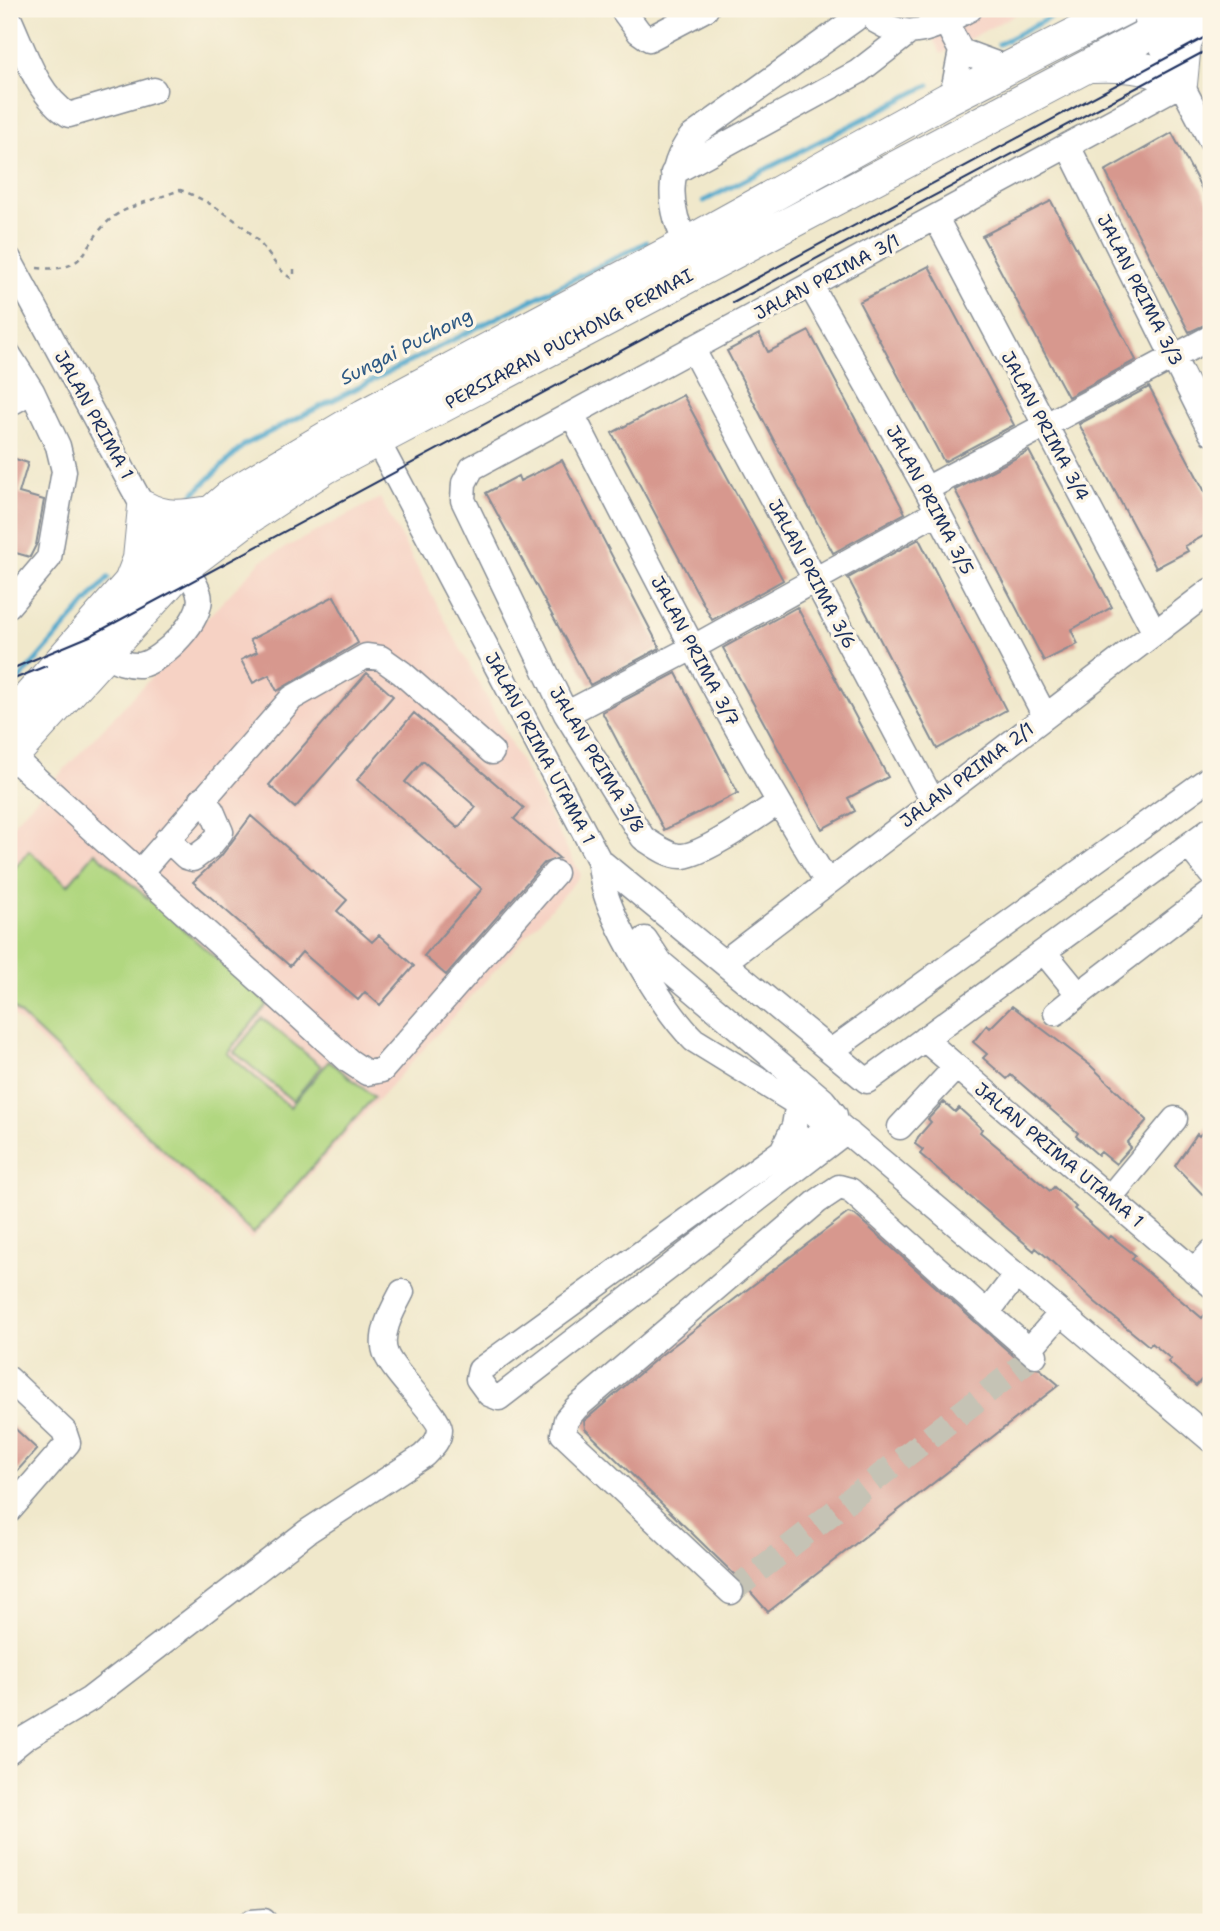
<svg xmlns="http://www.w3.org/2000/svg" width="1220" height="1931" viewBox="0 0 1220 1931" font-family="'Shantell Sans',sans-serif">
	<rect width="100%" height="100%" fill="#fcf5e5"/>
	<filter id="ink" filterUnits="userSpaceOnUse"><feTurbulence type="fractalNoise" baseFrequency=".0143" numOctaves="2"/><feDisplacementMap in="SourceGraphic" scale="14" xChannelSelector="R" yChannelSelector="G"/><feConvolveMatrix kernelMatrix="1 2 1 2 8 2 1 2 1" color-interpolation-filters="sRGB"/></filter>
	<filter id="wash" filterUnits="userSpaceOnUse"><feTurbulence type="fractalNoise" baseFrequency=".00686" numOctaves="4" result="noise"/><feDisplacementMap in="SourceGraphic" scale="28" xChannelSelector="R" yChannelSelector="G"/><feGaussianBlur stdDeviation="1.57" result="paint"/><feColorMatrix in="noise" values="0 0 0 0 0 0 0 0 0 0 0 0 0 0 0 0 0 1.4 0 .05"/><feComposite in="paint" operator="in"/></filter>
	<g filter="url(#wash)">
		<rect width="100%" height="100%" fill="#f0e8cb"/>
		<path fill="#f6d2c4" d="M917 9H1026L941 54Z
			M380 498 581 875 251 1240 9 1011V828L262 560Z"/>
		<path fill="#b1d780" stroke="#66836f" stroke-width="2" d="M29 851 68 885 95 852 268 1004 227 1053 290 1107 329 1061 374 1097 253 1234 9 1004V874Z
			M262 1018 321 1066 293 1101 234 1052Z"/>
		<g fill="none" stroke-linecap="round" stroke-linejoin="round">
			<path stroke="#4fa8cc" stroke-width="5" d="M999 44 1066 9
				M704 201 929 85
				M191 496 244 445 647 242
				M9 691 108 578"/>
		</g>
		<g id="blocks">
			<path fill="#d7988e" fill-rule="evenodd" d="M1172 133 1211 206V322L1189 332 1105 171Z
				M1051 201 1136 360 1068 397 982 236Z
				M929 266 1014 425 944 462 859 302Z
				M809 331 905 513 833 553 727 351 759 334 768 352Z
				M1149 387 1211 503V532L1185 546 1188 551 1156 568 1079 424Z
				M683 395 783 580 712 620 612 433Z
				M1029 451 1112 607 1071 630 1078 644 1044 661 955 490Z
				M9 457 28 463 19 493 44 500 36 545 30 557 9 551Z
				M562 460 660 648 590 685 486 493 518 476 520 481Z
				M919 539 1006 710 937 749 848 578Z
				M334 596 358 643 277 691 269 675 253 683 241 660 257 652 250 640Z
				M797 607 888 777 848 798 855 811 822 829 723 648Z
				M367 673 393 696 295 808 269 785Z
				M676 673 738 793 664 830 602 712Z
				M414 713 524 808 514 819 559 858 544 863 446 975 424 956 482 889 357 780ZM423 761 476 807 458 828 405 782Z
				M251 816 347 900 337 911 372 942 379 935 414 966 380 1005 365 992 358 1000 302 952 290 966 193 882 221 856Z
				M1012 1006 1090 1065 1147 1120 1127 1143 1131 1147 1116 1164 1101 1152 1098 1155 1076 1136 1078 1133 1011 1075 1007 1079 983 1058 987 1054 973 1042 987 1025 990 1028Z
				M944 1102 955 1112 959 1108 982 1129 980 1132 1050 1191 1054 1187 1076 1207 1074 1209 1108 1239 1111 1236 1135 1255 1132 1259 1202 1318 1211 1308V1369L1196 1386 1168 1362 1171 1359 1152 1343 1149 1346 1095 1302 1048 1258 1036 1248 1034 1251 920 1154 923 1150 915 1144 918 1137 931 1122 928 1119Z
				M1211 1123V1203L1175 1166 1197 1134 1199 1136Z
				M848 1213 855 1215 1025 1366 1040 1369 1059 1385 768 1612 741 1581 585 1429 584 1421 661 1355Z
				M9 1423 37 1449 9 1480Z"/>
		</g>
	</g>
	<g filter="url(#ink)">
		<use href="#blocks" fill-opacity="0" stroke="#868c94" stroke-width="2"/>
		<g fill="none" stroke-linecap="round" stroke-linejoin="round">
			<path stroke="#c5c3b5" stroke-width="24" stroke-dasharray="24 12" stroke-linecap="butt" d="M731 1592 1035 1355"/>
			<g stroke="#868c94" stroke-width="27">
				<path id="minor" d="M622 9 639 32 649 39 706 9
					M939 9 961 51 999 65H1018
					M1142 9 1211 141
					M9 18C24 50 37 96 69 115L154 90
					M876 21C911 43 937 26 970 9
					M947 99 954 86 961 51
					M1068 146 1211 433
					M673 173 858 72 907 34
					M936 218 1155 633
					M687 243C667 209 667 169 691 137L855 19
					M9 259 167 551C178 563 195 578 199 594 206 617 161 662 140 665 127 666 115 660 104 655
					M811 286 926 489 1045 716
					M692 348 932 800
					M9 355 32 391 58 446 64 471 49 558 9 605
					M9 404 32 391
					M572 414C653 572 733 731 827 882
					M369 425 599 860 867 1081 1211 829
					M926 489 1211 337
					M566 714 692 648 937 512
					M12 757 349 1061 367 1073 382 1070 555 873
					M778 803C756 817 707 853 683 856 669 857 654 845 643 838L566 714 463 500 464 483 472 468 1181 84
					M167 839 186 857 193 859 209 847 221 832 212 811 202 799
					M1189 846 1211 874
					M599 860C601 870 602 882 605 892 617 931 665 1012 694 1040L822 1119 840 1126 1211 1440
					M141 871 292 698 366 656 381 658 402 673 492 752
					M645 939 661 963 823 1100 835 1115
					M1044 952 1075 990 1082 992 1211 893
					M724 962 1211 590
					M1056 1013 1082 992
					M924 1039 1211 1285
					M831 1051 1211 777
					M798 1102 794 1126 782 1151 480 1370 478 1379 489 1394 499 1398 840 1136 849 1133
					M900 1127 956 1067
					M782 1151 840 1126
					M1111 1196 1175 1119
					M1194 1271 1211 1252
					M987 1313 1035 1355
					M1029 1350 1061 1313
					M9 1379 64 1431 68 1443 9 1511
					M731 1592 563 1434 566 1420 576 1408 818 1201 839 1187 850 1190 987 1313 1016 1275
					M9 1751 25 1738 90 1699 308 1531 423 1456C431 1448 440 1441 440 1429 439 1416 394 1374 386 1354 378 1335 393 1309 402 1292
					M251 1922 264 1921"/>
			</g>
			<g stroke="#868c94" stroke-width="34">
				<path id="major" d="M1093 66C1127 65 1152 66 1181 84L1185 43 1200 9
					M130 582 139 559 144 507C167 520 186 516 211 512
					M9 719 130 582 233 493 364 415 687 243 947 99 1124 9
					M9 760 183 568 250 517 325 468 1196 9"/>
			</g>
			<path stroke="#868c94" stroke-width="2.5" stroke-dasharray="5 5" stroke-linecap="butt" d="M37 268C92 273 80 244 113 217 128 206 162 197 180 190 204 198 241 221 258 241 271 255 275 268 291 278L294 275V264"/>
			<use href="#minor" stroke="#fff" stroke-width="24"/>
			<use href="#major" stroke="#fff" stroke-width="32"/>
			<path stroke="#1b2f5e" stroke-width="2" d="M733 303 1211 48
				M9 670 90 636 1211 34
				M9 681 46 666"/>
		</g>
	</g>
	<g text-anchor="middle" stroke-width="7" stroke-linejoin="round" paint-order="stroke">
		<g font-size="18" fill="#1b2f5e" stroke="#fcf5e5">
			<text transform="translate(827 277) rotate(-28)" y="6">JALAN PRIMA 3/1</text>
			<text transform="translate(1140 290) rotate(63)" y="6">JALAN PRIMA 3/3</text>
			<text transform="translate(569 339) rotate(-28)" y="6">PERSIARAN PUCHONG PERMAI</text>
			<text transform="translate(94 415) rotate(61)" y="6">JALAN PRIMA 1</text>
			<text transform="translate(1045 426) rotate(62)" y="6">JALAN PRIMA 3/4</text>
			<text transform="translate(930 500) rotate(62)" y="6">JALAN PRIMA 3/5</text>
			<text transform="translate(812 574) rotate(62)" y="6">JALAN PRIMA 3/6</text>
			<text transform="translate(695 651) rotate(62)" y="6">JALAN PRIMA 3/7</text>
			<text transform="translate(540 748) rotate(62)" y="6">JALAN PRIMA UTAMA 1</text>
			<text transform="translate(597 760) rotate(59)" y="6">JALAN PRIMA 3/8</text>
			<text transform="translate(967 775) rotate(-37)" y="6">JALAN PRIMA 2/1</text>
			<text transform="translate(1059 1155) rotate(40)" y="6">JALAN PRIMA UTAMA 1</text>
		</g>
		<g font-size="19" font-style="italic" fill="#2d5984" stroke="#fcf5e5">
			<text transform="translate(406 346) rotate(-27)" y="7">Sungai Puchong</text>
		</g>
	</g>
	<rect width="1220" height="1931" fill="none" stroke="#fcf5e5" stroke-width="35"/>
</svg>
